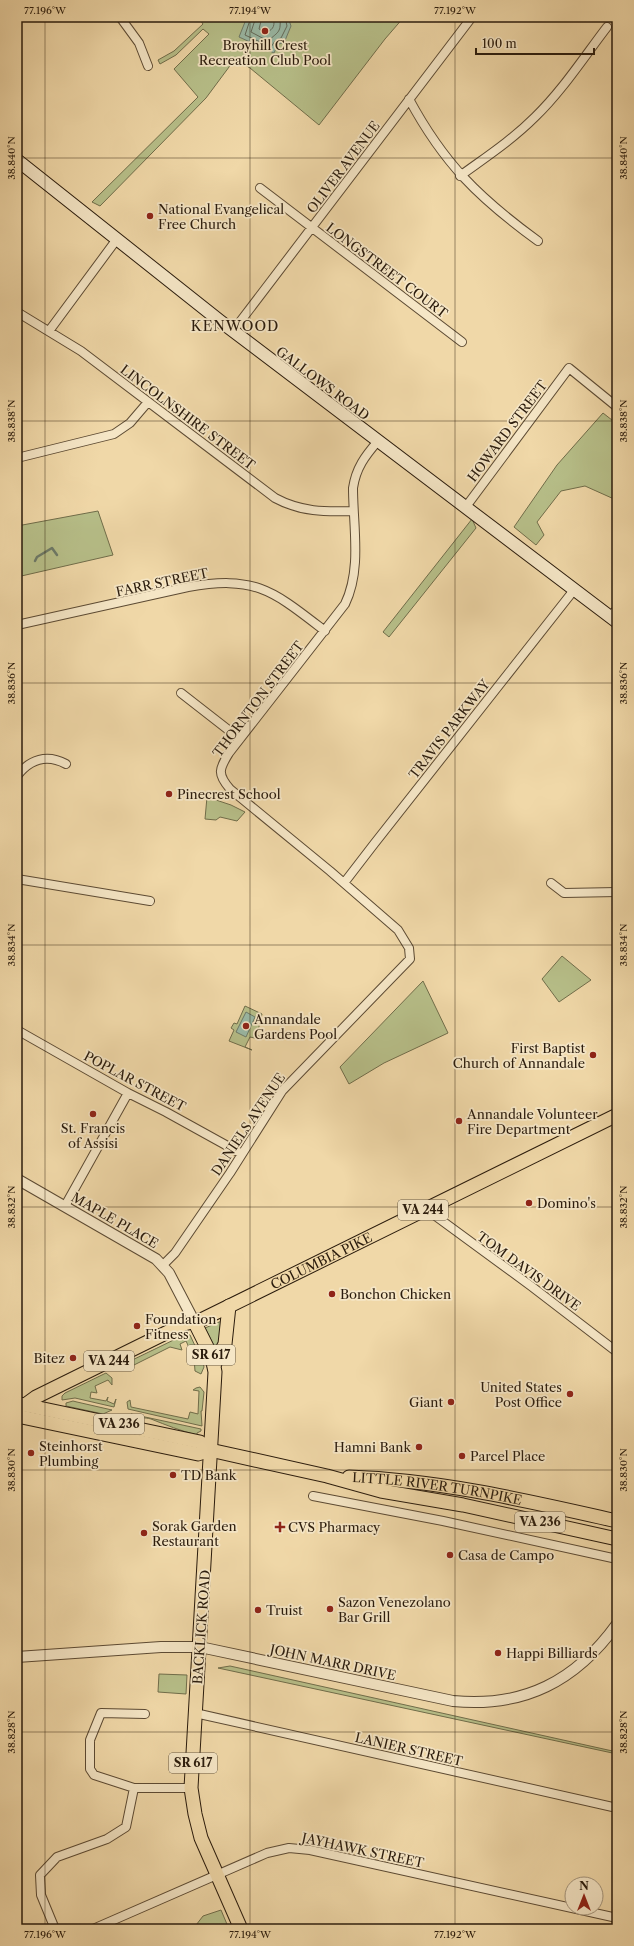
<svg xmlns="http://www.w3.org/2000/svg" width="634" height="1946" viewBox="0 0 634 1946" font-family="'Libre Caslon Text',serif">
	<rect width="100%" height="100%" fill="#f0d8a8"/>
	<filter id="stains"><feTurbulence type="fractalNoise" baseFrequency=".005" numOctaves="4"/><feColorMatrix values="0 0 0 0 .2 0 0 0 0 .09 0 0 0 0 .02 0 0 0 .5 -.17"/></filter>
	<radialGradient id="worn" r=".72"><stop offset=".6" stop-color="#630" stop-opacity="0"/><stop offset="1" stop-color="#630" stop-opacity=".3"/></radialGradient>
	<path fill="#b7bf89" stroke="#706d4a" d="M198 17H404L385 39 319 125 250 68 235 59 206 98 100 206 92 202 198 97 174 69 209 34 203 29 176 55 160 64 158 60 174 51 203 24Z
		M603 413 617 424V488L614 499 585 486 561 491 537 522 544 535 536 545 514 527 557 465Z
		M98 511 113 555 17 577V526Z
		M472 519 476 528 389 637 383 632Z
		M207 797 231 805 245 812 237 821 220 817 216 820 205 819Z
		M562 956 591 980 559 1002 542 979Z
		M423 981 448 1033 384 1063 349 1084 340 1067Z
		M245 1006 262 1014 257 1035 261 1036 259 1039 250 1037 245 1047 252 1050 229 1041 234 1030 231 1028 234 1023 237 1024Z
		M224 1320 220 1350H216L205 1328Z
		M186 1334 190 1335 203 1363 204 1367 201 1374 195 1371 194 1358 186 1341 180 1344 182 1350 170 1347 126 1369 122 1368V1365Z
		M106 1373 112 1378V1385L108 1380 95 1386 97 1393 91 1392 90 1398 106 1401 108 1397 107 1401 114 1404 116 1399 114 1407 75 1398 62 1400V1396L65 1393Z
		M200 1387 204 1392 202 1411H201L202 1426 128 1409 127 1402 130 1400 131 1407 188 1419 190 1412 198 1414 199 1391 193 1390 196 1388Z
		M73 1401 77 1402 112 1410 103 1414 66 1406V1403Z
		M131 1414 201 1429V1431L197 1433V1435C181 1431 166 1425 151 1419 145 1417 138 1419 131 1414Z
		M230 1666 617 1752V1754L218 1668Z
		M159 1674 187 1675 186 1694 158 1692Z
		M221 1910 229 1929H193L203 1916Z"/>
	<path fill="#9abaa7" stroke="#6d7a69" d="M247 17H288L291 26 284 43 278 44 274 53 239 37Z
		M246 1012 255 1017 246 1037 236 1032Z"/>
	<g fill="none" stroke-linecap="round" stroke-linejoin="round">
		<path stroke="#626a5a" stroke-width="1" d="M251 17 245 35 271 47 275 41 281 38 287 26 285 17
			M256 17 251 32 268 41C279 31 281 33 280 17
			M262 17 259 29 266 33C275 28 274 26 274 17"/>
		<path stroke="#6d7a69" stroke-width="2.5" d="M35 561 37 557 52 548 57 555"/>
		<g stroke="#5c4a33" stroke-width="10">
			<path id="minor" d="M120 17 139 43 148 66
				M409 99C444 164 479 198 538 241
				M460 176C486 157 512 140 535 117 562 91 584 57 607 27
				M260 188 462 342
				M17 312 81 351 275 498C301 512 325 512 353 511
				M49 331 117 239
				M233 331 472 17
				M17 458 114 434 130 423 148 402
				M465 508 569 368 617 407
				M610 617 617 609
				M17 625 188 587C256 575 273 591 325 631
				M181 693 240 739
				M617 774V842
				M17 776C30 759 47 754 66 764
				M17 879 150 901
				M344 883 374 844 574 590
				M551 883 564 893 617 892
				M17 1030 128 1093 166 1112 242 1154
				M65 1206 128 1093
				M426 1209 531 1286 617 1352
				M163 1265 175 1253 230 1173 282 1091 410 959 409 948 398 930 330 871 230 789C217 774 219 769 229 753L345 604C362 569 353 526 353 488 356 468 365 456 378 441
				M313 1496 443 1521 617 1559
				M195 1713 617 1808
				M145 1714 101 1713 90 1740V1769L94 1775 134 1788H191
				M55 1929 41 1895 40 1875 57 1857 107 1839 126 1827 134 1788
				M93 1929 267 1853 289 1848 310 1850 617 1918"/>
		</g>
		<g stroke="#5c4a33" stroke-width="12">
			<path id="tertiary" d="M17 1179 156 1259 169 1273 194 1321
				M17 1657 161 1647H200L453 1701C524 1708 576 1681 617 1624"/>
		</g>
		<g stroke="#2a1b0c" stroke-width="14">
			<path id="secondary" d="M17 160 220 321 617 622"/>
		</g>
		<g stroke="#2a1b0c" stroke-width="15">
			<g id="primary">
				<path d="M194 1321 212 1357 215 1372 191 1788 195 1814 201 1838 241 1929"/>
				<path d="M214 1365 225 1344 229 1306"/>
				<path d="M20 1404 200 1442 210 1450 327 1476 381 1491 463 1505 617 1539"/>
				<path id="s1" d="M25 1405 36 1397 184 1324 203 1319 617 1115"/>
				<path d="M17 1416 198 1454 210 1450"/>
				<path id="s2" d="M349 1477C440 1480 528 1501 617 1521"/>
			</g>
		</g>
		<use href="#minor" stroke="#f5e6c6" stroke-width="8"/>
		<use href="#tertiary" stroke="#f5e6c6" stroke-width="10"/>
		<use href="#secondary" stroke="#f5e6c6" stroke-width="12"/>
		<use href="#primary" stroke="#f0d8a8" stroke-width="13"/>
	</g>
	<path fill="none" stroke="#2a1b0c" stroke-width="1" stroke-opacity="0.45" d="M45 17V1929M250 17V1929M455 17V1929M17 158H617M17 421H617M17 683H617M17 945H617M17 1207H617M17 1470H617M17 1732H617"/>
	<g fill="#8f2418" stroke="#f5e6c6" stroke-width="1.5">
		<circle cx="265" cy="31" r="4"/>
		<circle cx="150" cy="216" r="4"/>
		<circle cx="169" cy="794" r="4"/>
		<circle cx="246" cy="1026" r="4"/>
		<circle cx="593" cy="1055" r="4"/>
		<circle cx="93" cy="1114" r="4"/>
		<circle cx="459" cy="1121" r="4"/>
		<circle cx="529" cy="1203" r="4"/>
		<circle cx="332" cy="1294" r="4"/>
		<circle cx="137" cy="1326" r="4"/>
		<circle cx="73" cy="1358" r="4"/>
		<circle cx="570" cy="1394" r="4"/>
		<circle cx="451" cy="1402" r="4"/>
		<circle cx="419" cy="1447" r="4"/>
		<circle cx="31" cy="1453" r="4"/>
		<circle cx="462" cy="1456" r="4"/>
		<circle cx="173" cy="1475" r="4"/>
		<path d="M278 1521h4v4h4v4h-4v4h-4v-4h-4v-4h4z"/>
		<circle cx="144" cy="1533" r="4"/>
		<circle cx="450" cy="1555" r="4"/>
		<circle cx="330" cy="1609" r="4"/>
		<circle cx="258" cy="1610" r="4"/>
		<circle cx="498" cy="1653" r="4"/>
	</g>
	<g text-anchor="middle" stroke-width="3.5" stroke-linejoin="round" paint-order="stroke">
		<g fill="#f5e6c6" stroke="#675844" stroke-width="1">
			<rect x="398" y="1200" width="50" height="20" rx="3"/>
			<rect x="187" y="1345" width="48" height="20" rx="3"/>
			<rect x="84" y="1351" width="50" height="20" rx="3"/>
			<rect x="94" y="1414" width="50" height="20" rx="3"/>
			<rect x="515" y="1512" width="50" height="20" rx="3"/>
			<rect x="169" y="1753" width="48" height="20" rx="3"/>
		</g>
		<g font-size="12" font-weight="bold" fill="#2a1b0c">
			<text x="423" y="1214">VA 244</text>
			<text x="211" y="1359">SR 617</text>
			<text x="109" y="1365">VA 244</text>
			<text x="119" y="1428">VA 236</text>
			<text x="540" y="1526">VA 236</text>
			<text x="193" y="1767">SR 617</text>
		</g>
		<g font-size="13" fill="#2a1b0c" stroke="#f5e6c6" text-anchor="start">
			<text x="265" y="50" text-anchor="middle">Broyhill Crest<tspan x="265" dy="15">Recreation Club Pool</tspan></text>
			<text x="158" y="214">National Evangelical<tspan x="158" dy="15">Free Church</tspan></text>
			<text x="177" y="799">Pinecrest School</text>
			<text x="254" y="1024">Annandale<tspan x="254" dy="15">Gardens Pool</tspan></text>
			<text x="585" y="1053" text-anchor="end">First Baptist<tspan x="585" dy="15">Church of Annandale</tspan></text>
			<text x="467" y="1119">Annandale Volunteer<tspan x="467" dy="15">Fire Department</tspan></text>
			<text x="93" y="1133" text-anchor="middle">St. Francis<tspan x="93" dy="15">of Assisi</tspan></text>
			<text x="537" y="1208">Domino's</text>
			<text x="340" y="1299">Bonchon Chicken</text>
			<text x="145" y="1324">Foundation<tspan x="145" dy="15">Fitness</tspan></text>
			<text x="65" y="1363" text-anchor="end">Bitez</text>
			<text x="562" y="1392" text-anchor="end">United States<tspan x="562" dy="15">Post Office</tspan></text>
			<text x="443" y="1407" text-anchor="end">Giant</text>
			<text x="39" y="1451">Steinhorst<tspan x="39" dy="15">Plumbing</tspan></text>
			<text x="411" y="1452" text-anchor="end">Hamni Bank</text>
			<text x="470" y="1461">Parcel Place</text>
			<text x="181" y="1480">TD Bank</text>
			<text x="152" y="1531">Sorak Garden<tspan x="152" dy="15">Restaurant</tspan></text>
			<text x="288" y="1532">CVS Pharmacy</text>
			<text x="458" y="1560">Casa de Campo</text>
			<text x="338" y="1607">Sazon Venezolano<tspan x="338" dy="15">Bar Grill</tspan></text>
			<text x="266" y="1615">Truist</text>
			<text x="506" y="1658">Happi Billiards</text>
		</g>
		<g font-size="13" fill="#2a1b0c" stroke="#f5e6c6">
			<text transform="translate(343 167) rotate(-53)" y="5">OLIVER AVENUE</text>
			<text transform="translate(387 270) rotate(37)" y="5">LONGSTREET COURT</text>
			<text transform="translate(323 383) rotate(37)" y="5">GALLOWS ROAD</text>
			<text transform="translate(188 417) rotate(37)" y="5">LINCOLNSHIRE STREET</text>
			<text transform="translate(507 431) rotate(-53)" y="5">HOWARD STREET</text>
			<text transform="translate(162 582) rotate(-12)" y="5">FARR STREET</text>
			<text transform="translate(258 699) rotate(-53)" y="5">THORNTON STREET</text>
			<text transform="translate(449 729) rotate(-52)" y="5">TRAVIS PARKWAY</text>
			<text transform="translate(135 1081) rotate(28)" y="5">POPLAR STREET</text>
			<text transform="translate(248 1124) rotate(-56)" y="5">DANIELS AVENUE</text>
			<text transform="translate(115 1220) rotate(30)" y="5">MAPLE PLACE</text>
			<text dy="5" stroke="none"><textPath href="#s1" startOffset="330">COLUMBIA PIKE</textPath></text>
			<text transform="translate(529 1271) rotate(36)" y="5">TOM DAVIS DRIVE</text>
			<text dy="5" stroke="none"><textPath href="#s2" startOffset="89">LITTLE RIVER TURNPIKE</textPath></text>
			<text transform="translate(201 1627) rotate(-86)" y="5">BACKLICK ROAD</text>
			<text transform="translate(333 1662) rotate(12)" y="5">JOHN MARR DRIVE</text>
			<text transform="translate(409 1749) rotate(13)" y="5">LANIER STREET</text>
			<text transform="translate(363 1850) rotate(12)" y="5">JAYHAWK STREET</text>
		</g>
		<g font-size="14" letter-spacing="1" fill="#2a1b0c" stroke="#f5e6c6">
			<text x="235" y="331">KENWOOD</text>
		</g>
	</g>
	<rect width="634" height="1946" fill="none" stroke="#f0d8a8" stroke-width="44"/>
	<g transform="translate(584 1896)"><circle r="19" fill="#f5e6c6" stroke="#a4957c"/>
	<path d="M0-3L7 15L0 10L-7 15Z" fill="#8f2418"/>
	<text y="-6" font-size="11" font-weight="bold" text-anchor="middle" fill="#2a1b0c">N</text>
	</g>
	<path d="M476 48v6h118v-6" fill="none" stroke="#2a1b0c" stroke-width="2"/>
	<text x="482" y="48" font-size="12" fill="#2a1b0c" stroke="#f5e6c6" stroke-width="3" paint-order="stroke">100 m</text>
	<rect x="22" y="22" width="590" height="1902" fill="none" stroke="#2a1b0c" stroke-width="1.5"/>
	<g font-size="10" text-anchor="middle" fill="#2a1b0c">
		<text x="45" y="14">77.196°W</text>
		<text x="250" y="14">77.194°W</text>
		<text x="455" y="14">77.192°W</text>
		<text transform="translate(11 158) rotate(-90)" y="4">38.840°N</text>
		<text transform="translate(623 158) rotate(-90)" y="4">38.840°N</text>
		<text transform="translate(11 421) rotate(-90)" y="4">38.838°N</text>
		<text transform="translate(623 421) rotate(-90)" y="4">38.838°N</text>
		<text transform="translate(11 683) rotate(-90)" y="4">38.836°N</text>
		<text transform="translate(623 683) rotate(-90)" y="4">38.836°N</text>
		<text transform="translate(11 945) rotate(-90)" y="4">38.834°N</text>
		<text transform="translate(623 945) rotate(-90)" y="4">38.834°N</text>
		<text transform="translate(11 1207) rotate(-90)" y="4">38.832°N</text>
		<text transform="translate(623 1207) rotate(-90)" y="4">38.832°N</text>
		<text transform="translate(11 1470) rotate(-90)" y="4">38.830°N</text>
		<text transform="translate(623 1470) rotate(-90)" y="4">38.830°N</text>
		<text transform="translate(11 1732) rotate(-90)" y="4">38.828°N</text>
		<text transform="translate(623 1732) rotate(-90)" y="4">38.828°N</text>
		<text x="45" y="1938">77.196°W</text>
		<text x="250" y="1938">77.194°W</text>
		<text x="455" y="1938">77.192°W</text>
	</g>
	<rect width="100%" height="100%" filter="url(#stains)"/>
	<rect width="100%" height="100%" fill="url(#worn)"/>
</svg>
